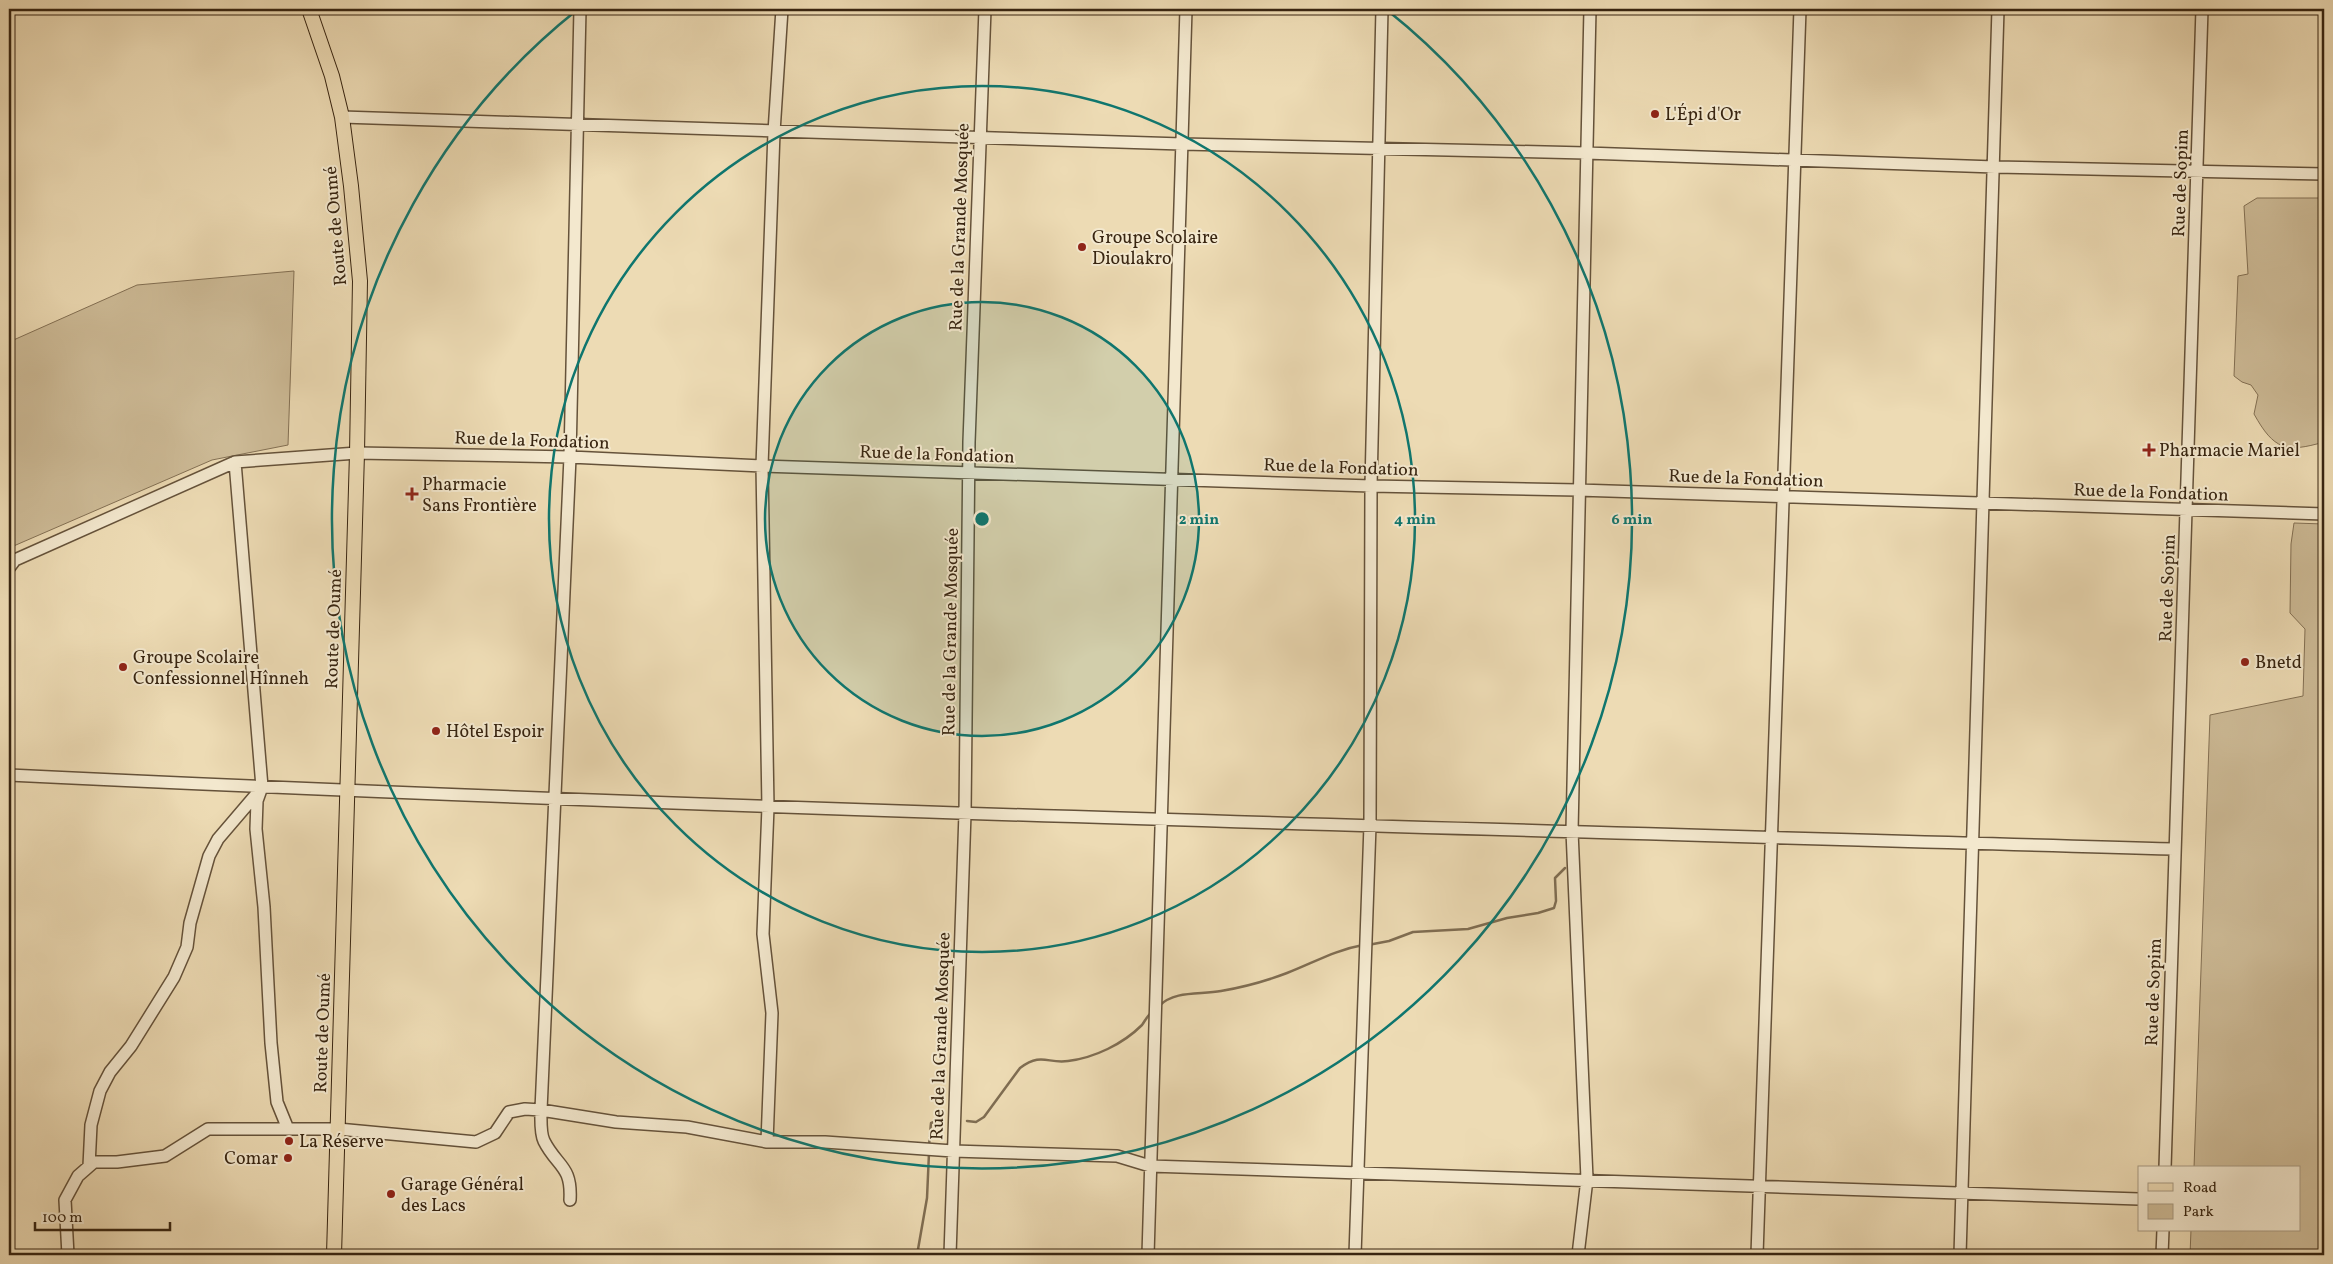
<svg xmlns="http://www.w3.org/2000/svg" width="2333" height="1264" viewBox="0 0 2333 1264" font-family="Vollkorn,serif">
	<rect width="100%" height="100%" fill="#eddbb4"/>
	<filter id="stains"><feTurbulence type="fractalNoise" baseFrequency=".004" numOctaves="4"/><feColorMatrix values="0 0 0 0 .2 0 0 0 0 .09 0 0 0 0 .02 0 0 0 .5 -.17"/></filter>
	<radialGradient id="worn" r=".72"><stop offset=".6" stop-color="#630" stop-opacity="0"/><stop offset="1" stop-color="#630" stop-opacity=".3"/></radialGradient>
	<path fill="#cebc98" stroke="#837054" d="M2257 198H2324V442C2286 453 2274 450 2254 414L2258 395 2251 385 2242 382 2234 376 2238 276 2248 274 2244 206Z
		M294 271 288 445 212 460 9 548V342L137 285Z
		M2294 523 2324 524V1255H2190L2191 1230H2299V1168H2194L2210 715 2303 696 2305 629 2290 613 2291 544Z"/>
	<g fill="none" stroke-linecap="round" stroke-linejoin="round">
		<path stroke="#7f6d52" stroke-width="2.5" d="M1368 945 1389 941 1413 932 1468 929 1507 918 1538 913 1554 908 1556 901 1555 878 1565 868
			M1159 1006C1175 990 1200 995 1221 991 1244 987 1266 981 1287 973 1313 963 1335 950 1363 945
			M967 1121 976 1122 984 1117 1020 1068C1042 1052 1047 1064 1068 1061 1094 1058 1123 1044 1142 1025 1145 1021 1147 1016 1151 1013
			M929 1145 931 1123 937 1121
			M917 1255 927 1198 929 1153"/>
		<g stroke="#65523a" stroke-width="14">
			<path id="minor" d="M342 117 1182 144 1586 153 1995 167 2324 174
				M235 462 262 787 257 801 256 829 264 907 271 1043 277 1102 288 1129
				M9 568 15 560 235 462 357 453 570 457 762 466 1371 486 1578 490 2324 514
				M9 775C730 810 1452 828 2174 849
				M767 1142 772 1013 763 934 768 807 762 466 774 132 782 9
				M89 1166 91 1125 100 1091 110 1072 131 1046 174 977 187 947 190 923 209 856 218 839 259 791
				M2165 1168 2202 9
				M570 1200C572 1165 557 1167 544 1141 540 1133 541 1119 541 1110L570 457 580 9
				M68 1255 65 1200 78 1176 94 1162H117L165 1156 208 1129H338L476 1142 495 1133 509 1112 525 1109 541 1110 616 1122 687 1127 767 1142H825L953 1151 1117 1156 1150 1166 2139 1199
				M950 1255 965 813 969 442 985 9
				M1148 1255 1186 9
				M1355 1255 1370 825 1371 486 1382 9
				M1578 1255 1587 1179 1572 831 1590 9
				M1757 1255 1800 9
				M1960 1255 1998 9
				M2162 1255 2163 1230"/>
		</g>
		<g stroke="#382511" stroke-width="16">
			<path id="major" d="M309 9 332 76 342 117 351 186 360 281 357 453 334 1255"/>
		</g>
		<use href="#minor" stroke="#f3e8ce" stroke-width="11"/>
		<use href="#major" stroke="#eddbb4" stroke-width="14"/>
	</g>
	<circle cx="982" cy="519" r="217" fill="#0f766e" fill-opacity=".12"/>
	<g fill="none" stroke="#0f766e" stroke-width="2.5">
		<circle cx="982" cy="519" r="217"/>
		<circle cx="982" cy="519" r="433"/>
		<path d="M1387 10A650 650 0 1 1 577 10"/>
	</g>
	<g fill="#8f2418" stroke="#f3e8ce" stroke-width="2">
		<circle cx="1655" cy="114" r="5"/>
		<circle cx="1082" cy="247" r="5"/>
		<path d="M2146.5 442.5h5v5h5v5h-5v5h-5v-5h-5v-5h5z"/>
		<path d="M409.5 486.5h5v5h5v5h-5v5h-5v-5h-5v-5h5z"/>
		<circle cx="2245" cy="662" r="5"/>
		<circle cx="123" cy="667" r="5"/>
		<circle cx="436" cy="731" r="5"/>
		<circle cx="289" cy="1141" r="5"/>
		<circle cx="288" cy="1158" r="5"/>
		<circle cx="391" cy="1194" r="5"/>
	</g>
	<g text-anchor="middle" stroke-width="4" stroke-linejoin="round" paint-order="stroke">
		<g font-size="18" fill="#382511" stroke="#f3e8ce" text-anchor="start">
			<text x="1665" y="120">L'Épi d'Or</text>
			<text x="1092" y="243">Groupe Scolaire<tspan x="1092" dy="21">Dioulakro</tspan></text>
			<text x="2159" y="456">Pharmacie Mariel</text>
			<text x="422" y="490">Pharmacie<tspan x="422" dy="21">Sans Frontière</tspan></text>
			<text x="133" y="663">Groupe Scolaire<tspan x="133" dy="21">Confessionnel Hînneh</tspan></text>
			<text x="2255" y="668">Bnetd</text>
			<text x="446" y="737">Hôtel Espoir</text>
			<text x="299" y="1147">La Réserve</text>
			<text x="278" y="1164" text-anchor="end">Comar</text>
			<text x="401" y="1190">Garage Général<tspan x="401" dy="21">des Lacs</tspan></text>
		</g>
		<g font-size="18" fill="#382511" stroke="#f3e8ce">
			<text transform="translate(2180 183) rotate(-88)" y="6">Rue de Sopim</text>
			<text transform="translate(335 226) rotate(-95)" y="6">Route de Oumé</text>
			<text transform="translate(959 227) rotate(-88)" y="6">Rue de la Grande Mosquée</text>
			<text transform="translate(532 440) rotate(2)" y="6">Rue de la Fondation</text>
			<text transform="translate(937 454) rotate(2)" y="6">Rue de la Fondation</text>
			<text transform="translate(1341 467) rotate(2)" y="6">Rue de la Fondation</text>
			<text transform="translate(1746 478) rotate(2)" y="6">Rue de la Fondation</text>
			<text transform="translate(2151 492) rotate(2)" y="6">Rue de la Fondation</text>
			<text transform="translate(2167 588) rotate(-88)" y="6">Rue de Sopim</text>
			<text transform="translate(333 629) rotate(-88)" y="6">Route de Oumé</text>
			<text transform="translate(950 632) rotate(-89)" y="6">Rue de la Grande Mosquée</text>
			<text transform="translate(2153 992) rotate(-88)" y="6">Rue de Sopim</text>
			<text transform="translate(322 1033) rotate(-88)" y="6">Route de Oumé</text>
			<text transform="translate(940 1036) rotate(-88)" y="6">Rue de la Grande Mosquée</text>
		</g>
	</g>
	<circle cx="982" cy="519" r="8" fill="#0f766e" stroke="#f3e8ce" stroke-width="2.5"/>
	<g font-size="15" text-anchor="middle" font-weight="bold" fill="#0f766e" stroke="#f3e8ce" stroke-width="4" stroke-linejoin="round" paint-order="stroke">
		<text x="1199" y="524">2 min</text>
		<text x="1415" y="524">4 min</text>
		<text x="1632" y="524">6 min</text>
	</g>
	<rect width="2333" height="1264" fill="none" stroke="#eddbb4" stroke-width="30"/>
	<rect x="10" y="10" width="2313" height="1244" fill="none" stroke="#382511" stroke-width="2.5"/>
	<rect x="15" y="15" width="2303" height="1234" fill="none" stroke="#382511"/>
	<rect x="2138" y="1166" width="162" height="65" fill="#f3e8ce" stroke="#a89a82"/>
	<rect x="2148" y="1183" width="25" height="8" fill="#eddbb4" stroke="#a89a82"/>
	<text x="2183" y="1192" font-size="15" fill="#382511">Road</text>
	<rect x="2148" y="1204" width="25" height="15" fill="#cebc98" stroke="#a89a82"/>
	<text x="2183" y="1216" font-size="15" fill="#382511">Park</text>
	<path d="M35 1222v8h135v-8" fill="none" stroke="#382511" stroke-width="2.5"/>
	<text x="42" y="1222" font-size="15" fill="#382511" stroke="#f3e8ce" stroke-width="4" paint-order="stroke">100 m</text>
	<rect width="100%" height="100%" filter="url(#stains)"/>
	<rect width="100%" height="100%" fill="url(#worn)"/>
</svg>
